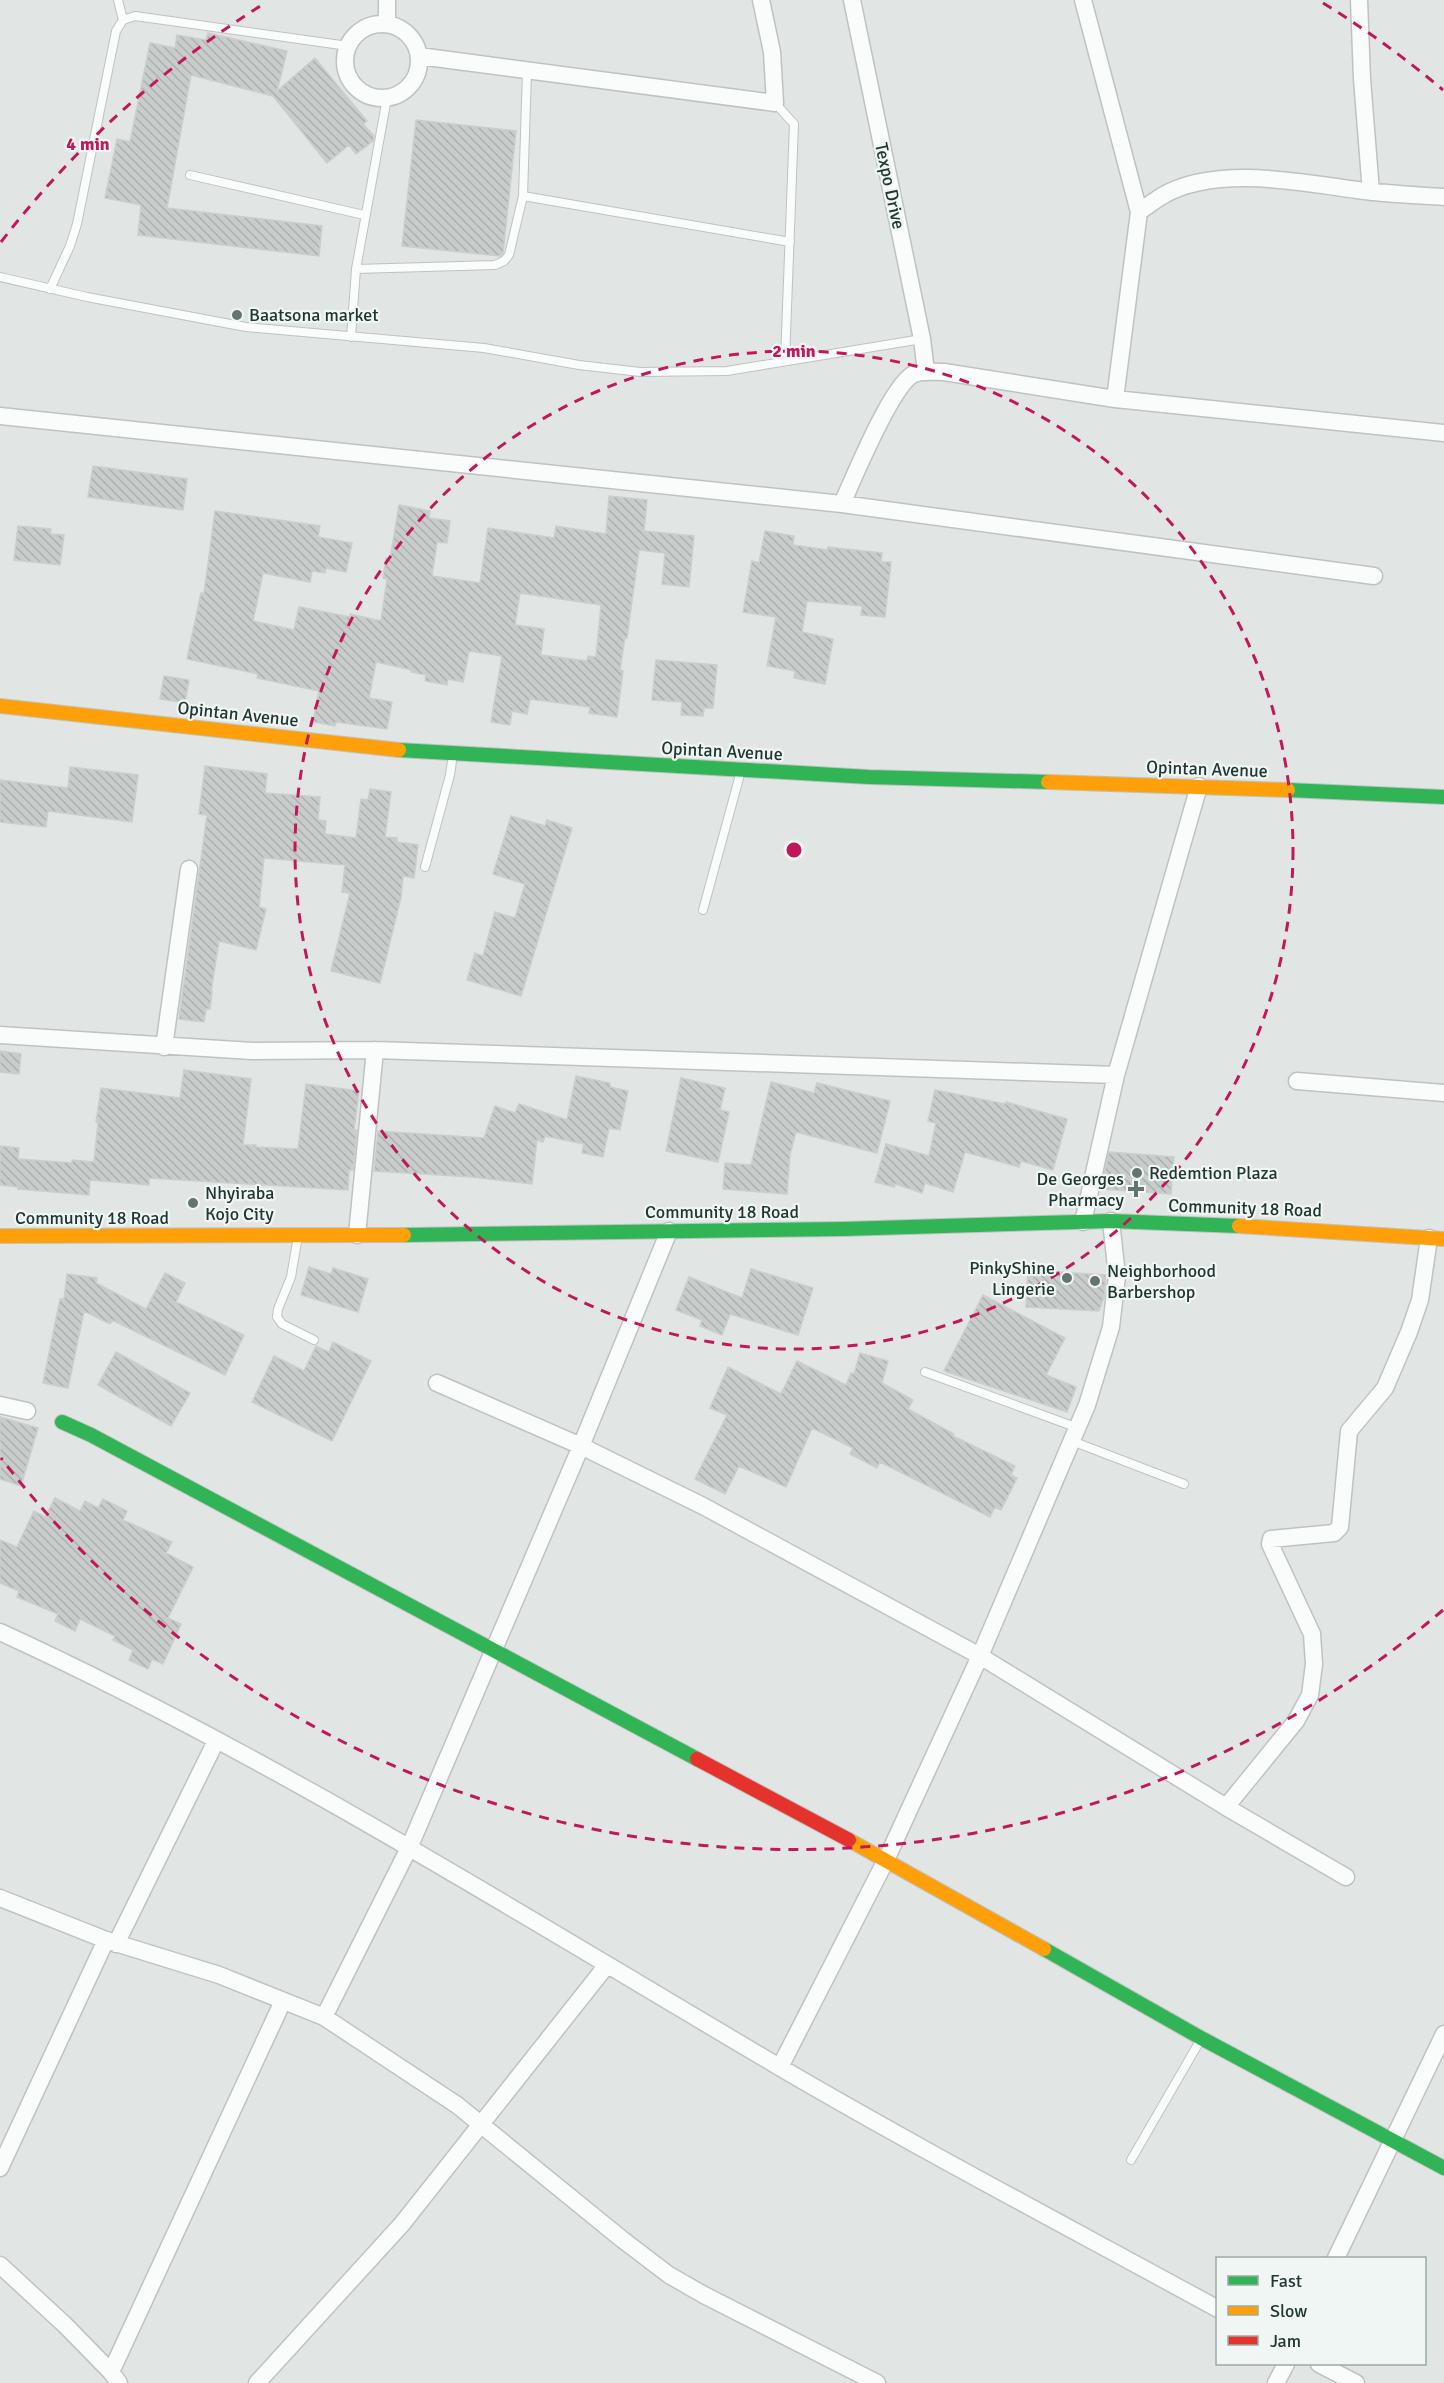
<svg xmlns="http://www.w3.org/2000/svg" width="1444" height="2383" viewBox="0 0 1444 2383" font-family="Signika,sans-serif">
	<defs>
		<pattern id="building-back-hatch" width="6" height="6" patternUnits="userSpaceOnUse" patternTransform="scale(1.5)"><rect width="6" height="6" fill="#c8cdcb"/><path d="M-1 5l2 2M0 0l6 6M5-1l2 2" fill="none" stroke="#acb1af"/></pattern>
	</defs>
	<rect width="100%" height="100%" fill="#e1e6e4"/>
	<path fill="url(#building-back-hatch)" stroke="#cacfcd" stroke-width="1.5" fill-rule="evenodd" d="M208 33 287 51 277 91 315 58 367 121 363 124 374 136 373 141 356 154 349 145 327 163 273 96 191 75 167 208 322 226 319 256 138 235 141 205 105 198 117 139 130 142 150 43 175 48 177 35 206 40Z
		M416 120 516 131 503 253 500 256 402 246Z
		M93 466 187 479 183 510 88 497Z
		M609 496 647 500 644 531 694 536 689 587 662 584 665 553 639 550 627 638 625 637 620 670 623 671 617 717 589 713 590 707 530 699 527 714 512 711 510 725 491 722 502 656 469 651 463 682 448 679 447 685 425 681 426 675 411 672 412 670 376 662 369 698 392 702 387 729 336 722 335 726 313 722 319 691 257 678 258 674 187 659 201 593H204L215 511 320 526 318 537 352 543 346 572 326 568 325 573 312 571 310 582 263 573 253 621 294 630 299 607 350 617V614L381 621 387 579 383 578 386 558 390 559 399 505 430 511 429 518 450 521 447 543 437 542 432 576 480 583 488 528 554 538 556 526 606 534ZM520 593 601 605 596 657 588 656 587 661 541 655 544 629 515 625Z
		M18 526 51 529 50 534 64 535 60 565 14 560Z
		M765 531 794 536 793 545 828 550V547L882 553 881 562H891L885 617 861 615 862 606 807 601 802 632 833 639 825 684 794 678 795 671 767 666 776 617 743 612 752 561 759 563Z
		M656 660 717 665 713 708H704L703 716 681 715 682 702 652 700Z
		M164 676 189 680 185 703 160 699Z
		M205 766 267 774 265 793 320 797 318 820 326 821 325 834 356 838 361 799 368 800 370 789 391 792 385 837 397 838V842L418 845 414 878 403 876 401 897 380 983 331 971 350 893 342 892 345 865 264 858 259 907 266 909 256 950 219 941 211 992H212L210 1009H206L204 1022 179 1019 207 815 199 814Z
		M70 767 138 775 132 822 48 811 46 827 0 822V780L68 788Z
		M511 816 545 826 547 820 572 828 521 996 467 980 475 953 483 956 495 912 515 918 525 884 493 874Z
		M0 1051 21 1054 19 1074 0 1072Z
		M184 1070 251 1079 243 1145H256V1147L298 1149 306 1084 359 1091 354 1130H357L353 1170H349L348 1190 149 1178V1185L90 1180 89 1195 18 1189V1187L0 1185V1146L19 1148 18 1159 72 1163V1160L94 1162 98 1123 96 1122 101 1088 180 1098Z
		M576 1076 610 1083V1087L628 1091 620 1130 609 1128 603 1157 582 1153 584 1144 545 1136 543 1142 537 1140 532 1184 472 1177 374 1171 378 1131 484 1138 495 1106 515 1113 519 1104 567 1120Z
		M681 1078 725 1088 720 1110 729 1112 718 1162 666 1151Z
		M771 1082 814 1093 817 1083 890 1101 877 1153 796 1132 790 1154 787 1194 723 1189 725 1163 751 1165Z
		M935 1090 1005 1104 1006 1102 1067 1119 1053 1170 1021 1161 1019 1167 965 1152 953 1192 925 1183 922 1193 895 1184 894 1187 875 1182 886 1144 929 1156 936 1123 928 1121Z
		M1109 1152 1174 1157 1171 1194 1101 1189Z
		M309 1267 331 1274 333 1268 368 1279 358 1312 301 1295Z
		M751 1269 813 1288 798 1335 730 1314 722 1335 700 1326 702 1320 676 1310 689 1277 742 1298Z
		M1028 1270 1106 1275 1104 1297 1099 1311 1026 1307Z
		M165 1273 185 1283 176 1302 244 1335 225 1375 112 1320 110 1324 84 1311 68 1388 43 1383 60 1299H64L67 1274 97 1278 96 1283 146 1309Z
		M983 1295 1065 1338 1046 1375 1076 1387 1067 1412 944 1371Z
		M333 1342 371 1361 332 1441 252 1402 274 1356 304 1371 316 1346 329 1352Z
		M116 1352 190 1393 171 1426 98 1385Z
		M860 1353 888 1361 882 1383 913 1400 908 1409 954 1434 953 1436 1015 1466 1011 1475 1017 1478 1001 1510 995 1507 990 1517 880 1462 877 1468 850 1454 853 1448 812 1428 786 1487 739 1466 725 1494 695 1479 727 1415 710 1408 728 1367 781 1394 797 1361 846 1385 851 1373 854 1374Z
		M0 1417 38 1428 21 1486 0 1479Z
		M55 1498 80 1511 85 1501 98 1508 103 1499 127 1511 123 1520 172 1542 166 1553 193 1567 168 1618 181 1624 163 1664 152 1659 148 1669 129 1660 133 1650 113 1640 115 1636 80 1619 75 1631 55 1621 58 1614 17 1597 19 1591 0 1583V1540L17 1547 34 1511 45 1517Z"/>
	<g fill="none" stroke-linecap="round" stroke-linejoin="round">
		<g stroke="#bec3c1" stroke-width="10">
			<path id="lane" d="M118 0 123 20
				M775 103 794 124 785 360
				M190 175 364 215
				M523 196 790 242
				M356 269 495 265 504 261 509 255 523 196 527 71
				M0 277 87 297 246 327 484 348 579 365 640 372 727 371 922 339
				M50 289 70 246 77 224 116 31 123 20 135 16 348 46
				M351 337 356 269 387 98
				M425 867 450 775 453 754
				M703 910 741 771
				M298 1236 291 1277 278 1309 277 1317 282 1324 314 1340
				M925 1372 1078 1428
				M1072 1441 1184 1484
				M1131 2160 1201 2039"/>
		</g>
		<g stroke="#bec3c1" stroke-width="19">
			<path id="street" d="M387 0V23
				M852 0 922 339 926 372
				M1083 0 1139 212 1115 399
				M1359 0 1362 79 1371 192
				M345 61a37 37 0 1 1 74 0a37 37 0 1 1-74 0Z
				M419 56 775 103 772 52 761 0
				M1139 212C1146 207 1154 201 1162 196 1215 165 1299 182 1357 190 1386 194 1415 195 1444 197
				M0 416 842 504 1374 576
				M842 504C854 477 890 389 912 375 920 370 934 372 944 372L1115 399 1444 433
				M0 1035 252 1051 375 1050 1116 1075
				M164 1047 189 869
				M1297 1081 1444 1093
				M1083 1222 1116 1075 1199 786
				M357 1235 375 1050
				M437 1383 581 1446 703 1506 980 1656 1226 1807 1346 1877
				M0 1405 27 1411
				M0 1632C269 1755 521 1915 776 2065 921 2150 1070 2228 1218 2309
				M1226 1807 1296 1721 1310 1695 1314 1664 1312 1634 1270 1544 1271 1539 1334 1533 1340 1527 1349 1431 1385 1388 1409 1332 1420 1300 1429 1238
				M0 1898 106 1940 219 1975 324 2017 457 2105 623 2240 669 2275 704 2295 877 2383
				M116 1944 216 1741
				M324 2017 409 1848 581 1446 669 1231
				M780 2067 886 1860 980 1656 1087 1405 1111 1327 1117 1276 1111 1221
				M0 2168 106 1940
				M1336 2258 1444 2034
				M0 2265 65 2325 111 2372 119 2383
				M1319 2364 1356 2383
				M111 2372 283 2001
				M257 2383 402 2224 607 1965
				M1276 2383 1286 2364"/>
		</g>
		<g stroke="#bec3c1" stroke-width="16">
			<path id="fast" d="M399 750 869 777 1048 782
				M1288 790 1444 797
				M404 1235 843 1229 1111 1221 1239 1226
				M62 1422 91 1435 697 1759
				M1044 1949 1201 2038 1444 2168"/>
		</g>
		<g stroke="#bec3c1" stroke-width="16">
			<path id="slow" d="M0 706 399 750
				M1048 782 1288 790
				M1239 1226 1444 1239
				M0 1236 404 1235
				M849 1840 1044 1949"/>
		</g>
		<g stroke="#bec3c1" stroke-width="16">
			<path id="jam" d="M697 1759 849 1840"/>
		</g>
		<use href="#lane" stroke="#fafbfb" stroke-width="8"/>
		<use href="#street" stroke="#fafbfb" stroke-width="16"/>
		<use href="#fast" stroke="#30b455" stroke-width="14"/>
		<use href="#slow" stroke="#ff9f0a" stroke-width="14"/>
		<use href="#jam" stroke="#e5322d" stroke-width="14"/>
	</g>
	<g fill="none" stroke="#c2185b" stroke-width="3" stroke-dasharray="10 8">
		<circle cx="794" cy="850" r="499"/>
		<path d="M1443 1610A999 999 0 0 1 1 1458M1 242A999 999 0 0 1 265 3M1323 3A999 999 0 0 1 1443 90"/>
	</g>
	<g fill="#647471" stroke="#eff6f3" stroke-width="2">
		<circle cx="237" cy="315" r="6"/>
		<circle cx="1137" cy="1173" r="6"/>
		<path d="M1133 1180h6v6h6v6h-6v6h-6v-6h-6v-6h6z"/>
		<circle cx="193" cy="1203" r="6"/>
		<circle cx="1067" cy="1278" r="6"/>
		<circle cx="1095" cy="1281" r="6"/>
	</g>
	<g text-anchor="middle" stroke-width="4.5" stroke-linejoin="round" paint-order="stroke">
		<g font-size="18" fill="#213733" stroke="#eff6f3">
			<text transform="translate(890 186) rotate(78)" y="6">Texpo Drive</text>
			<text transform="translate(238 714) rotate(6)" y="6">Opintan Avenue</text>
			<text transform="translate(722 751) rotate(3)" y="6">Opintan Avenue</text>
			<text transform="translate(1207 769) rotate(2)" y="6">Opintan Avenue</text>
			<text transform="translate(1245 1208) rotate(2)" y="6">Community 18 Road</text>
			<text x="722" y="1218">Community 18 Road</text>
			<text x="92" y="1224">Community 18 Road</text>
		</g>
		<g font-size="18" fill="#213733" stroke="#eff6f3" text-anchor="start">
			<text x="249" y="321">Baatsona market</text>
			<text x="1149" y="1179">Redemtion Plaza</text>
			<text x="1124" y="1185" text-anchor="end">De Georges<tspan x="1124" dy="21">Pharmacy</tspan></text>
			<text x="205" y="1199">Nhyiraba<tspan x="205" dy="21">Kojo City</tspan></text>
			<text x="1055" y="1274" text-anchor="end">PinkyShine<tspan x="1055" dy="21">Lingerie</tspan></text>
			<text x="1107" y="1277">Neighborhood<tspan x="1107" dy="21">Barbershop</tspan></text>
		</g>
	</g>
	<circle cx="794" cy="850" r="9" fill="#c2185b" stroke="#eff6f3" stroke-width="3"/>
	<g font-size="18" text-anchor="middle" font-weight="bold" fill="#c2185b" stroke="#eff6f3" stroke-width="4.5" stroke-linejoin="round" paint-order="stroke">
		<text x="88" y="150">4 min</text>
		<text x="794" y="357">2 min</text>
	</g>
	<rect x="1216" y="2257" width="210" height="108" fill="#eff6f3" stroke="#9daaa6" stroke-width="1.5"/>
	<rect x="1228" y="2276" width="30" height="9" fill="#30b455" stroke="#9daaa6" stroke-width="1.5"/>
	<text x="1270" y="2287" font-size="18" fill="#213733">Fast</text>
	<rect x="1228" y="2306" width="30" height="9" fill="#ff9f0a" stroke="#9daaa6" stroke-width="1.5"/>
	<text x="1270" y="2317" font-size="18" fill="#213733">Slow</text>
	<rect x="1228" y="2336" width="30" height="9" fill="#e5322d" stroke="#9daaa6" stroke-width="1.5"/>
	<text x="1270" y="2347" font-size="18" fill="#213733">Jam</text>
</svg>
